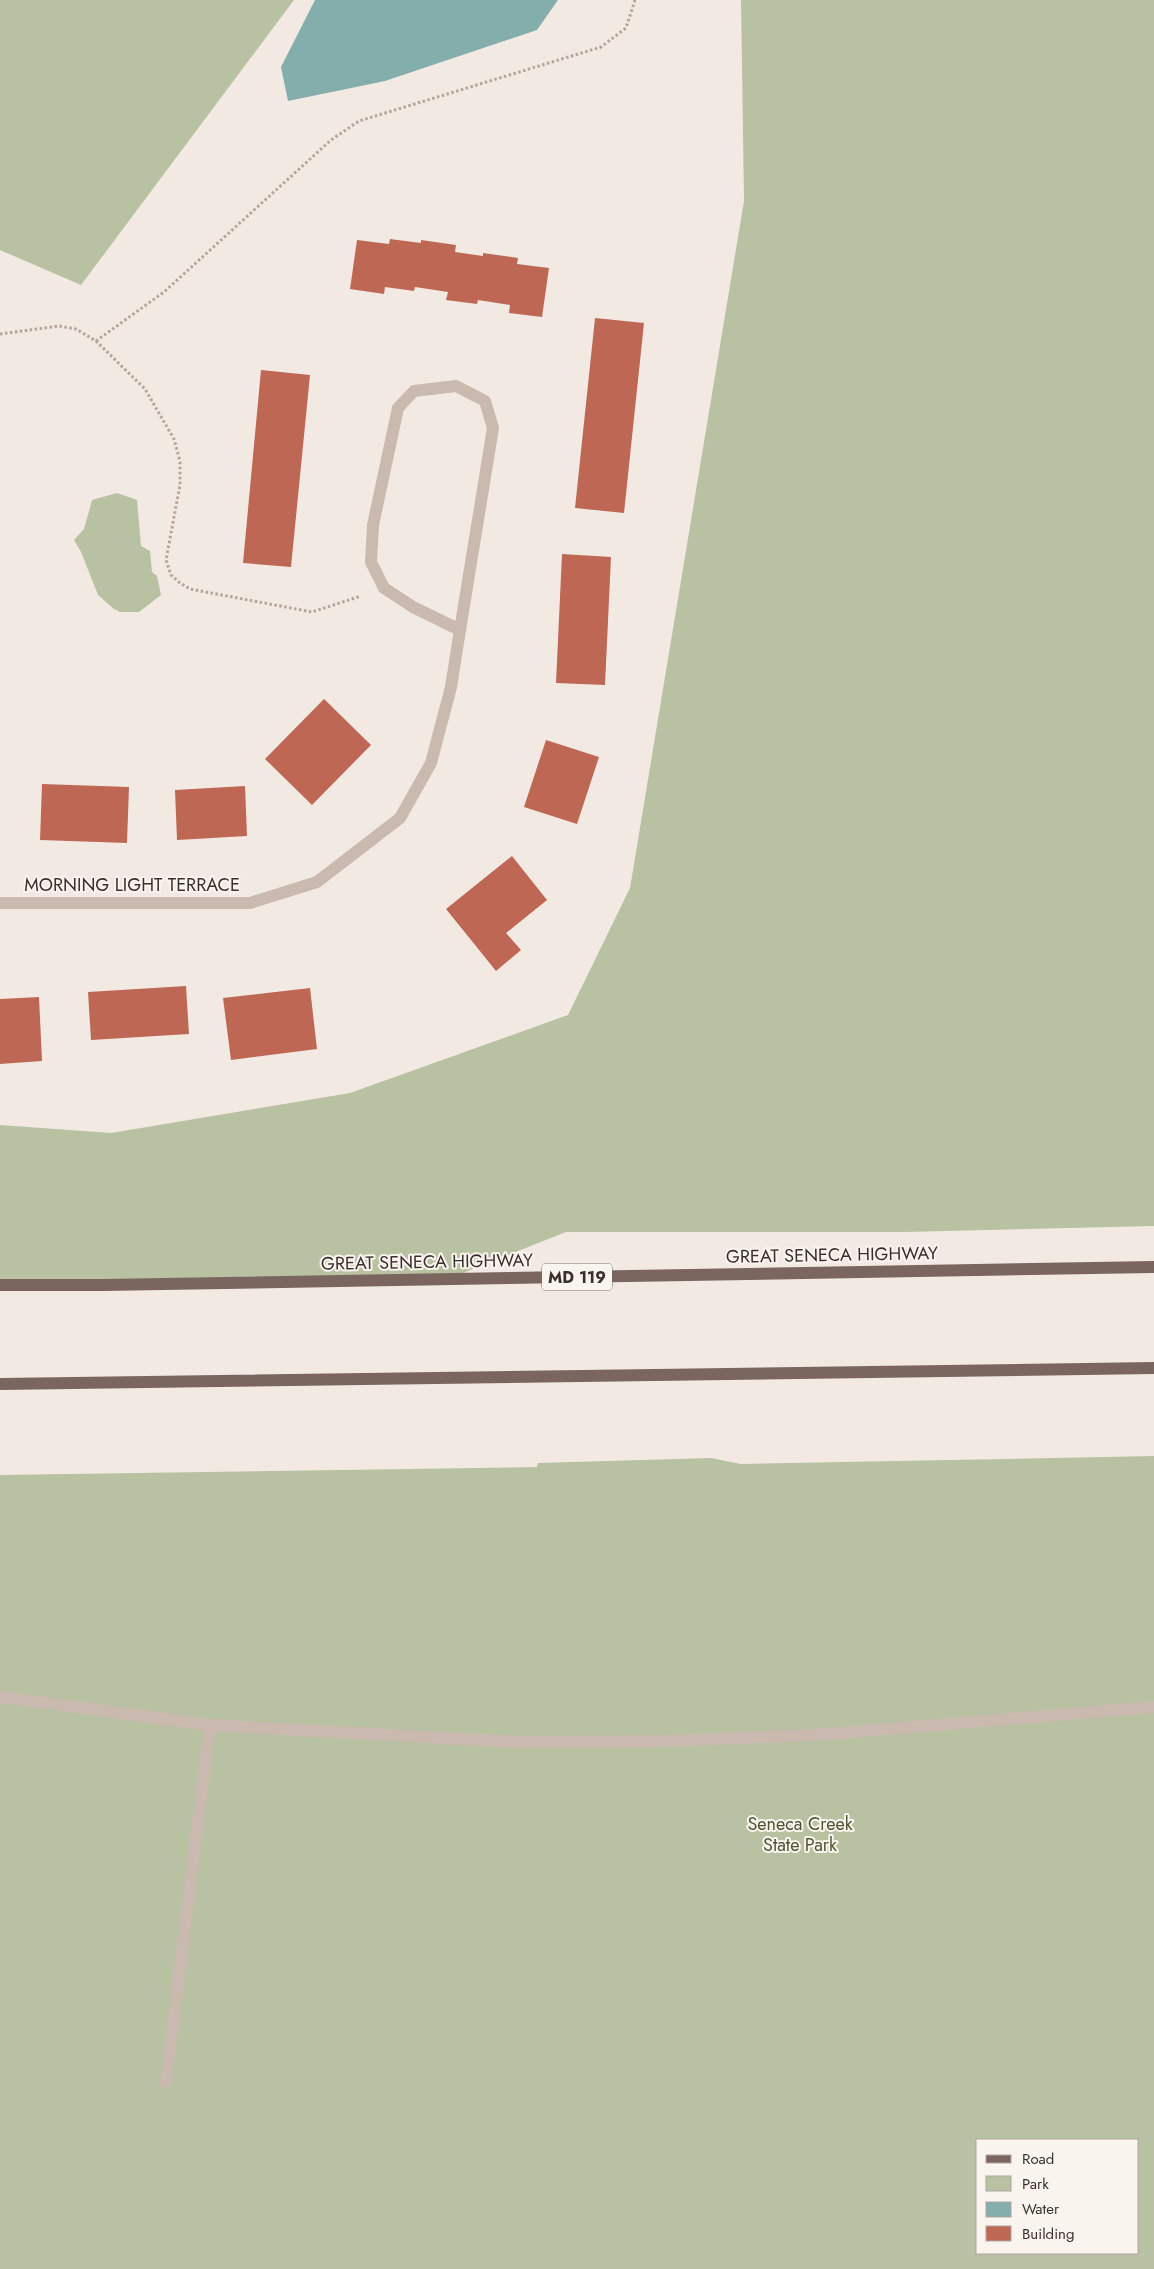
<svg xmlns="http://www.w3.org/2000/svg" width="1154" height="2269" viewBox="0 0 1154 2269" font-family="Jost,sans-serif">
	<rect width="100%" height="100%" fill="#f2eae2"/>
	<path fill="#b9c1a3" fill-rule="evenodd" d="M0 0H294L81 285 0 250Z
		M741 0H1154V1226L905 1232H566L448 1279 0 1281V1125L111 1133 350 1093 568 1015 630 888 744 201Z
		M117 493 137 500 141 546 150 551 152 572 157 576 161 595 139 612H120L114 609 98 595 81 552 74 540 84 529 92 500Z
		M1154 1456V2269H0V1475L537 1467 538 1463 711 1458 741 1464ZM978 2140H1138V2253H978Z"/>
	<path fill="#83aeac" d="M315 0H558L537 30 385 81 288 101 281 67Z"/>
	<path fill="#be6755" d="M390 239 421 243V240L456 245 455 252 483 256V253L518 258 517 264 549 268 542 317 509 313 510 305 478 300 477 304 446 300 448 292 415 287 414 291 385 287 384 294 350 289 357 240 389 244Z
		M595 318 644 323 624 513 575 508Z
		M261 370 310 375 291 567 243 563Z
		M562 554 611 557 605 685 556 683Z
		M324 699 371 745 312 805 265 759Z
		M546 740 599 757 577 824 524 807Z
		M42 784 129 787 127 843 40 840Z
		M245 786 247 836 177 840 175 790Z
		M512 856 547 900 506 933 521 950 496 971 446 909Z
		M186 986 189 1034 91 1040 88 992Z
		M310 988 317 1049 231 1060 223 998Z
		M39 997 42 1061 0 1064V999Z"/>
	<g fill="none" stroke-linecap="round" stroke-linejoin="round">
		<path stroke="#b6a399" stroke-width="3" stroke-dasharray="2.5 2.5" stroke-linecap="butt" d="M0 334 59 326 76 329 96 341 145 389 174 439 180 461V485L166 560 171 575 180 583 190 589 312 612 361 596
			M96 341 164 292 331 140 359 121 601 47 626 28 635 0"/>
		<path stroke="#cab9ae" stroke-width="12" d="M456 386 485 401 493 428 460 630 413 607 384 588 371 562 373 525 398 408 414 391Z
			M0 1697 210 1725 517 1742 668 1741 814 1735 1154 1707
			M166 2082 210 1725"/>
		<path stroke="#cab9ae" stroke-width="12" d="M0 903H250L317 882 400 818 431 763 451 687 460 630"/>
		<path stroke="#7a665f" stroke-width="12" d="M0 1285H103L1154 1267
			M0 1384 1154 1368"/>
	</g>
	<g text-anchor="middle" stroke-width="4" stroke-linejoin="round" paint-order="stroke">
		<rect fill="#faf4ef" stroke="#746a66" stroke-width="1" x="542" y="1263.5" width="70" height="27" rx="4"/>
		<g font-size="16" font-weight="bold" fill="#3a2f2c">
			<text x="577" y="1283">MD 119</text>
		</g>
		<g font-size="18" fill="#3a2f2c" stroke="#faf4ef">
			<text x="132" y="891">MORNING LIGHT TERRACE</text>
			<text transform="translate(832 1255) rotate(-1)" y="6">GREAT SENECA HIGHWAY</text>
			<text transform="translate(427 1262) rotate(-1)" y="6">GREAT SENECA HIGHWAY</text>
		</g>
		<g font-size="18" fill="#4b5631" stroke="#faf4ef">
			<text x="800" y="1830">Seneca Creek<tspan x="800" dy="21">State Park</tspan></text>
		</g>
	</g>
	<rect x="976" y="2139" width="162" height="115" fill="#faf4ef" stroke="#ada5a1"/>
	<rect x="986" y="2155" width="25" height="8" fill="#7a665f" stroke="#ada5a1"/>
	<text x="1022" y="2164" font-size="15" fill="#3a2f2c">Road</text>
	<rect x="986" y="2176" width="25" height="15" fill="#b9c1a3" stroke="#ada5a1"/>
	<text x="1022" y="2189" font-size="15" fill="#3a2f2c">Park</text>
	<rect x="986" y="2202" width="25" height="15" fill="#83aeac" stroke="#ada5a1"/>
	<text x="1022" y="2214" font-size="15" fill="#3a2f2c">Water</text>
	<rect x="986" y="2226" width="25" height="15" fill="#be6755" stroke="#ada5a1"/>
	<text x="1022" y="2239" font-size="15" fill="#3a2f2c">Building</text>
</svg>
